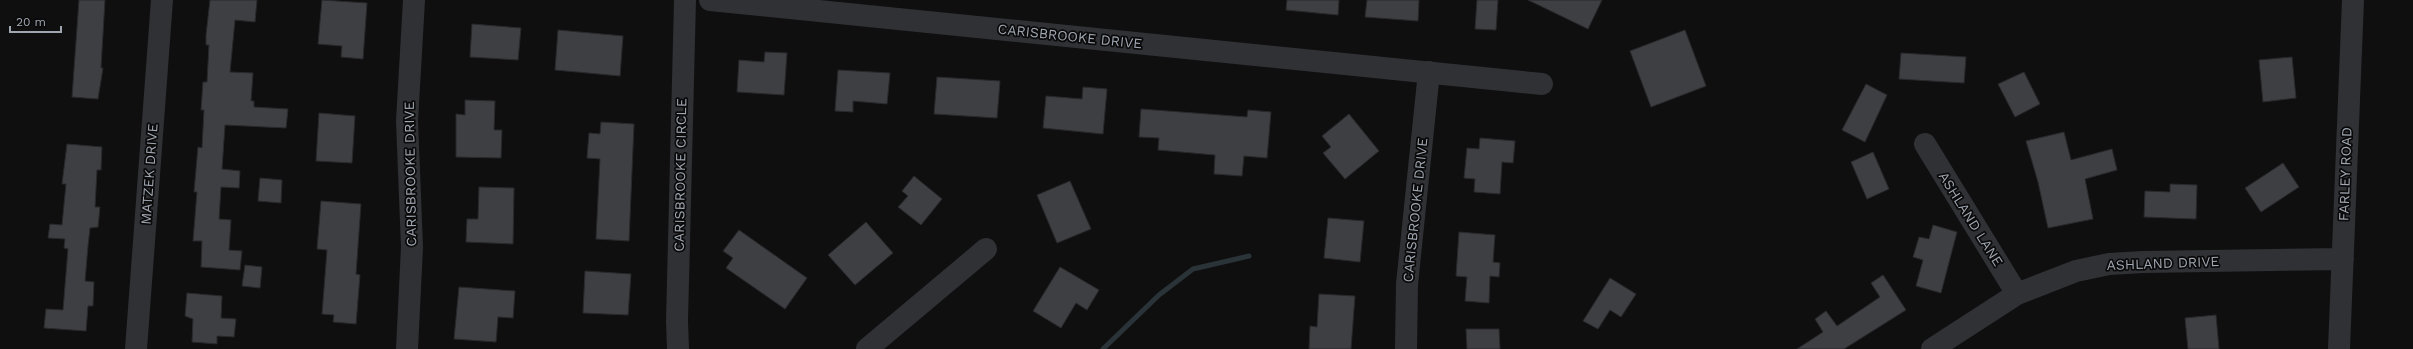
<svg xmlns="http://www.w3.org/2000/svg" width="2413" height="349" viewBox="0 0 2413 349" font-family="'Work Sans',sans-serif">
	<rect width="100%" height="100%" fill="#0f0f10"/>
	<g fill="none" stroke-linecap="round" stroke-linejoin="round">
		<path stroke="#293338" stroke-width="5" d="M1103 349 1159 295 1193 269 1249 256"/>
	</g>
	<path fill="#3e3f43" stroke="#29292c" d="M79 0H105L101 68H103L98 99 72 97Z
		M210 0H257L255 22 235 20 230 72 253 73 251 101H254V107L288 109 286 128 225 125 222 169 240 171 239 188 221 187 219 219 231 220 229 250 242 251 240 270 201 267 202 241H193L197 192H194L198 147 202 148 204 110H201L203 82H207L209 45H206V35Z
		M322 0 367 3 363 59 341 57 342 46 318 44Z
		M1287 0H1339L1338 15 1286 10Z
		M1367 0H1419L1418 21 1365 17Z
		M1477 0H1498L1496 30 1475 29Z
		M1528 0H1602L1588 29Z
		M472 24 521 28 518 60 470 57Z
		M558 30 623 36 620 76 555 70Z
		M1685 30 1706 86 1651 107 1630 51Z
		M765 52 787 53 784 95 737 92 739 60 764 62Z
		M1901 53 1966 57 1964 83 1899 79Z
		M2292 57 2296 98 2263 102 2259 60Z
		M838 70 890 73 887 104 853 101V112L835 111Z
		M2024 72 2040 104 2015 117 1998 84Z
		M937 77 1000 81 997 118 934 114Z
		M1866 84 1887 95 1865 142 1842 130Z
		M1083 87 1107 89 1103 134 1043 128 1046 96 1082 99Z
		M465 100 495 101 494 130H502L501 158 456 157V114L465 115Z
		M1141 109 1247 117 1248 110 1271 112 1267 158 1244 156 1242 176 1214 174 1215 155 1158 150 1159 138 1139 137Z
		M319 113 355 116 352 163 316 161Z
		M1349 114 1379 151 1345 179 1323 153 1331 147 1322 136Z
		M601 122 634 124 629 241 596 239 600 159 587 158 589 133 600 134Z
		M2064 132 2071 160 2112 149 2117 170 2085 179 2093 219 2048 228 2038 182 2026 141Z
		M1480 138 1515 141 1513 163 1502 162 1500 194 1474 192 1475 179 1464 178 1467 148 1479 149Z
		M67 144 102 147 101 170H97L95 207H100L98 227 90 228 88 246 85 281 94 282 93 306H88L86 331 44 328 46 309 63 310 68 249 64 248 65 239 48 238 50 224 62 225 66 184H62Z
		M1873 152 1889 189 1867 199 1851 162Z
		M2283 163 2299 187 2261 212 2245 188Z
		M914 176 942 199 921 225 898 207 908 196 902 191Z
		M260 178 282 180 281 203 258 201Z
		M1070 181 1091 229 1057 243 1037 195Z
		M2170 184 2197 185 2196 219 2144 217 2145 191 2170 192Z
		M479 187 514 188 513 244 466 242 467 219H478Z
		M321 201 361 204 356 274 360 275 356 324 333 322 334 315 322 314 327 250 317 249Z
		M1328 218 1364 221 1360 262 1324 258Z
		M866 222 893 253 855 285 828 255Z
		M1933 225 1957 232 1941 293 1916 286 1923 260 1913 257 1919 237 1929 239Z
		M739 230 807 278 785 309 726 268 733 258 723 251Z
		M1459 232 1495 235 1493 262 1500 263 1499 277 1490 276 1489 303 1465 301 1467 277 1456 276Z
		M245 265 262 267 260 288 242 286Z
		M1060 267 1099 290 1087 310 1076 303 1061 328 1033 311Z
		M585 271 631 274 628 315 583 313Z
		M1883 275 1906 310 1844 349H1797L1823 332 1815 319 1826 311 1837 326 1880 297 1871 283Z
		M1610 278 1636 294 1621 317 1610 310 1598 329 1583 321Z
		M459 287 515 291 513 318 498 317 496 342 454 339Z
		M187 293 222 296 221 318 236 319 234 337 217 336V344L192 342 193 319 185 316Z
		M1319 294 1355 296 1351 349H1309L1310 326 1317 327Z
		M2216 315 2219 349H2188L2185 318Z
		M1466 329H1499L1500 349H1467Z"/>
	<g fill="none" stroke-linecap="round" stroke-linejoin="round">
		<path stroke="#303135" stroke-width="22" d="M710 0 1542 84
			M1925 144 2017 294
			M136 349 162 0
			M407 349 412 247 407 121 414 0
			M678 349 677 321 685 0
			M867 349 986 249
			M1406 349 1407 284 1429 72
			M1932 349 2017 294 2076 271 2109 264 2143 262 2343 259
			M2339 349 2353 0"/>
	</g>
	<g text-anchor="middle" stroke-width="3.5" stroke-linejoin="round" paint-order="stroke">
		<g font-size="14" fill="#a0a7b1" stroke="#0a0a0b">
			<text transform="translate(1070 36) rotate(6)" y="5">CARISBROOKE DRIVE</text>
			<text transform="translate(149 174) rotate(-86)" y="5">MATZEK DRIVE</text>
			<text transform="translate(410 174) rotate(-91)" y="5">CARISBROOKE DRIVE</text>
			<text transform="translate(2345 174) rotate(-88)" y="5">FARLEY ROAD</text>
			<text transform="translate(680 175) rotate(-89)" y="5">CARISBROOKE CIRCLE</text>
			<text transform="translate(1415 210) rotate(-84)" y="5">CARISBROOKE DRIVE</text>
			<text transform="translate(1971 219) rotate(58)" y="5">ASHLAND LANE</text>
			<text transform="translate(2163 263) rotate(-2)" y="5">ASHLAND DRIVE</text>
		</g>
	</g>
	<path d="M10 26v6h51v-6" fill="none" stroke="#a0a7b1" stroke-width="2"/>
	<text x="16" y="26" font-size="12" fill="#a0a7b1" stroke="#0a0a0b" stroke-width="3" paint-order="stroke">20 m</text>
</svg>
